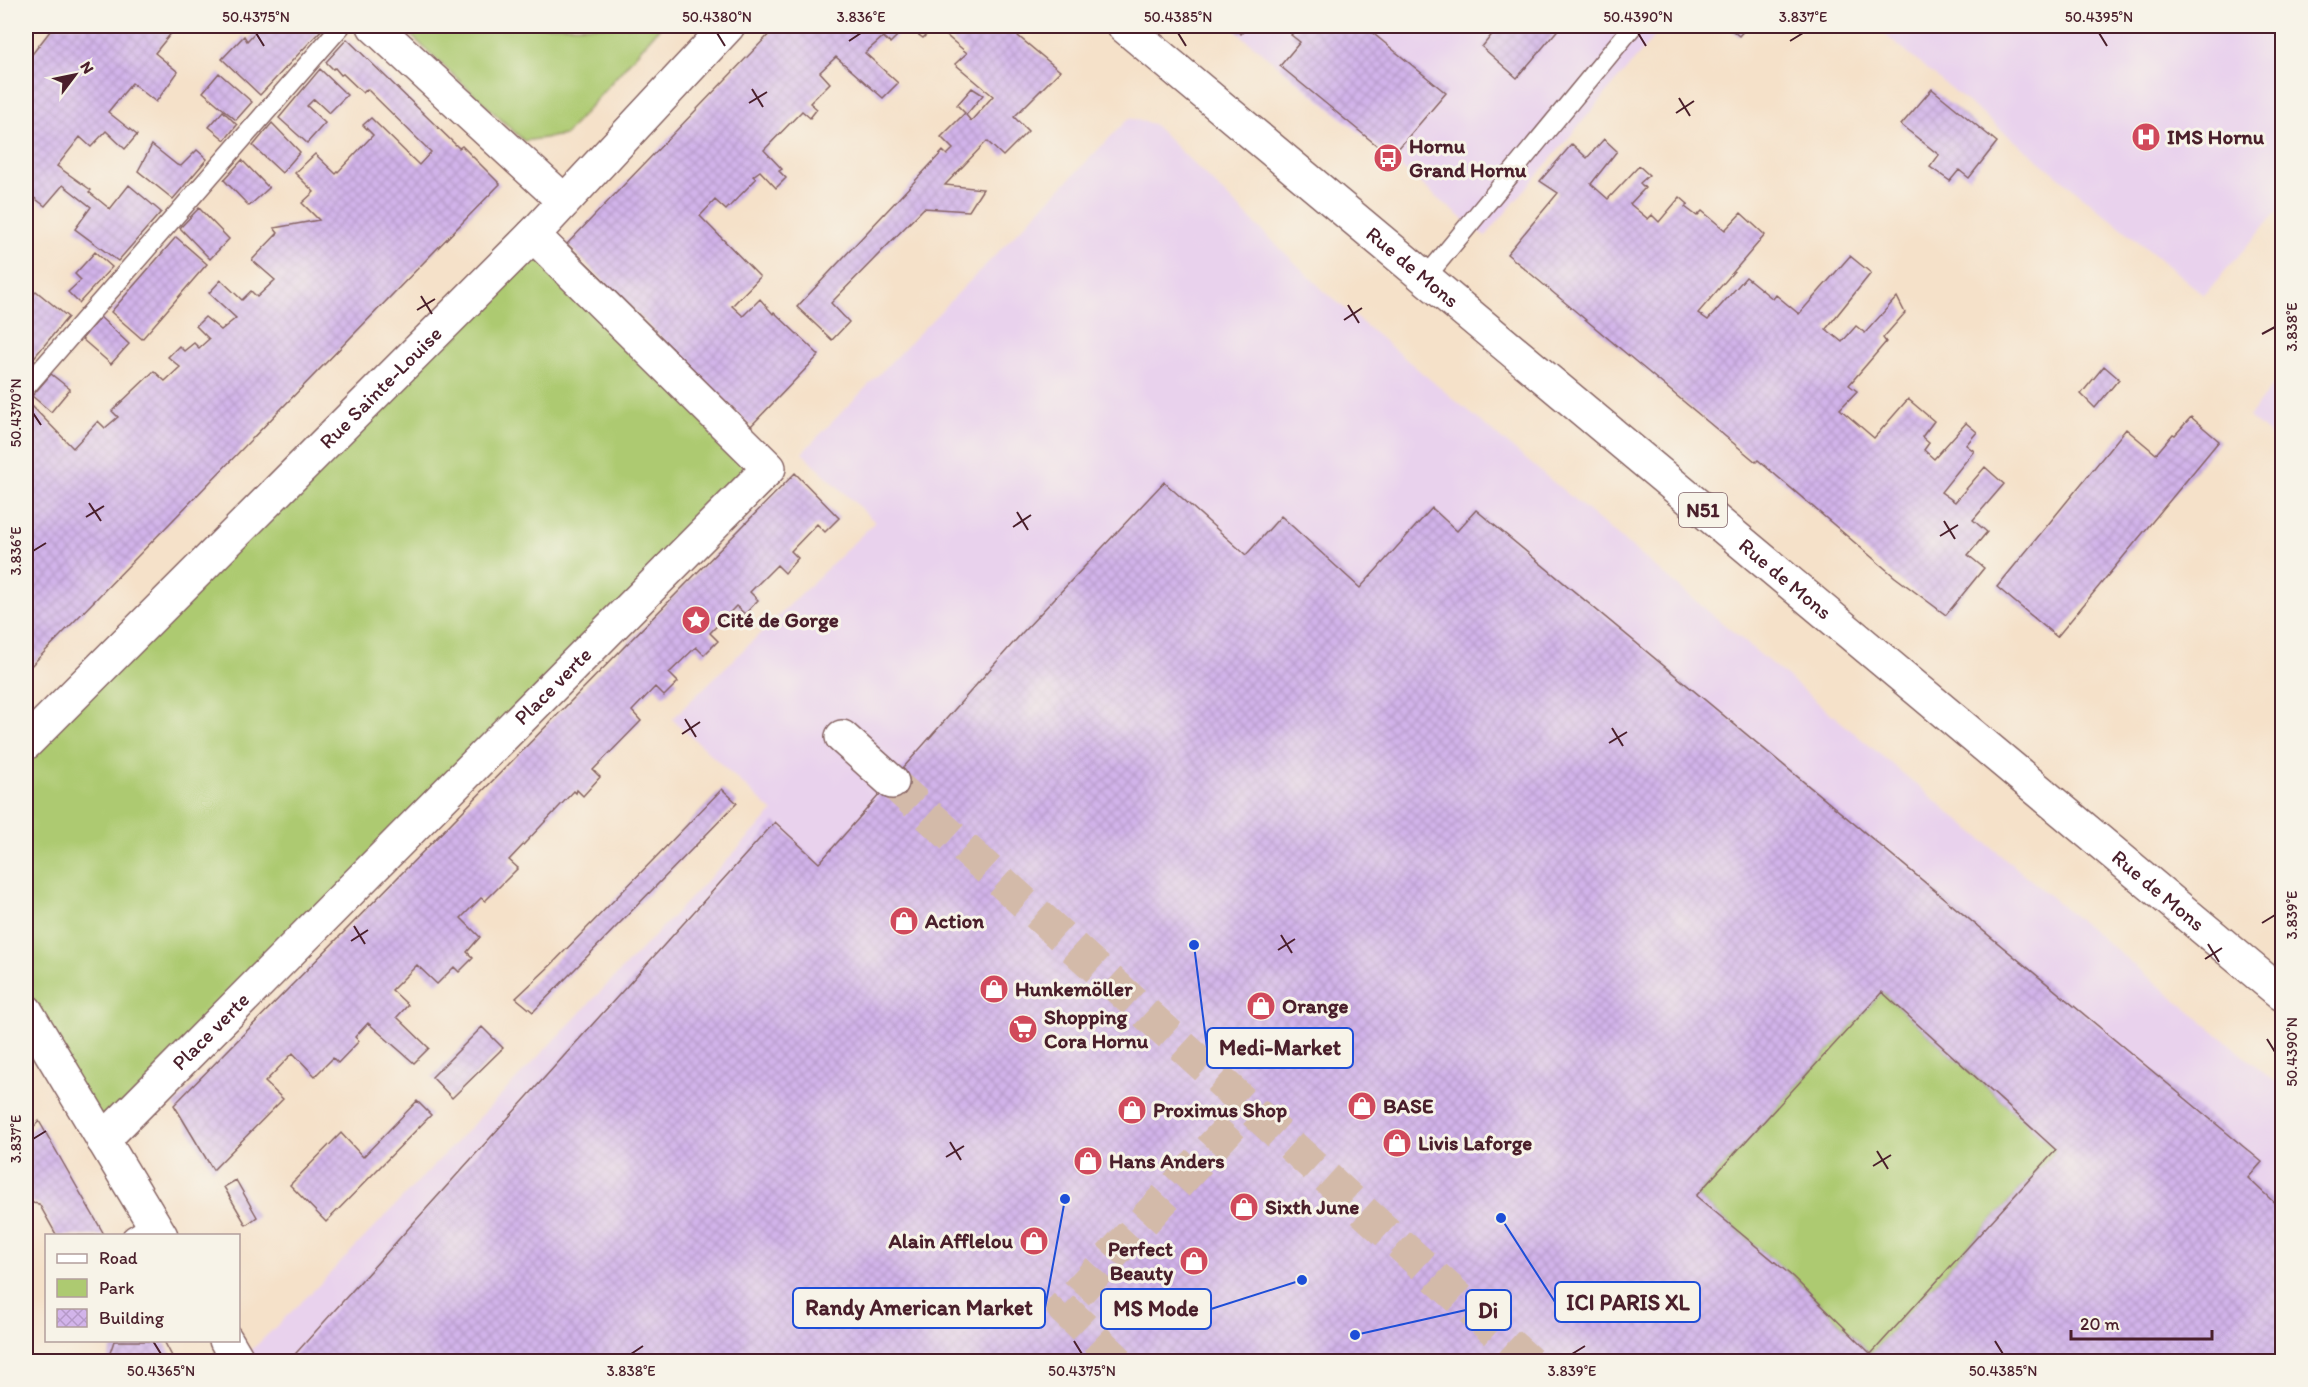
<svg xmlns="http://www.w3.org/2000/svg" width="2308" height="1387" viewBox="0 0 2308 1387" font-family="Itim,sans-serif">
	<defs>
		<pattern id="building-cross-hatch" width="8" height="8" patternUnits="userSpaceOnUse" patternTransform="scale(1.5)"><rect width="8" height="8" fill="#d2b4ea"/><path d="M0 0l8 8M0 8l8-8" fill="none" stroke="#b69ac9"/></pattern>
	</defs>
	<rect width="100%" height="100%" fill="#f7f3e8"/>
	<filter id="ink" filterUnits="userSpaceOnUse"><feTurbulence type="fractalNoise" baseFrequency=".0167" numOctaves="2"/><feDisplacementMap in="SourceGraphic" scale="12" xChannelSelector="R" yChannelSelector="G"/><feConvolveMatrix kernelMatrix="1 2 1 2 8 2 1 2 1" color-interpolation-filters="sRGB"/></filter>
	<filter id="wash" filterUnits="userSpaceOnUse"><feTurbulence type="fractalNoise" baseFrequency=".008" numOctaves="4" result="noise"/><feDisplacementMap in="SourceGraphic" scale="24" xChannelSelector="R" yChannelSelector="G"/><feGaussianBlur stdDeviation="1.35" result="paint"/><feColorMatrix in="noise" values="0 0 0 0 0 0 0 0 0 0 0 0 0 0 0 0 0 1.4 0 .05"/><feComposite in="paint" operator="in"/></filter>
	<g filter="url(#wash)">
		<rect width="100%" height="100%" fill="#f5e1c9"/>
		<path fill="#e9d2ed" d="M1230 26H1663L1485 237Z
			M1874 26H2282V206L2204 295Z
			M1129 118 1153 124 1324 291 2026 876 2282 1087V1361L239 1362 315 1289 773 812 672 719 875 522 802 453Z
			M2282 372V445L2249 417Z"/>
		<path fill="#adca71" stroke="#7c744e" stroke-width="1.5" d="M401 26H661L565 135 524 141Z
			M533 235 769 468 103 1140 26 1011V743Z
			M1882 992 2056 1150 1871 1354 1793 1277 1696 1196Z"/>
		<g id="blocks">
			<path fill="url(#building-cross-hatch)" fill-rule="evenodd" d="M54 26H188L183 32 177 26 155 53 178 72 156 102 132 83 108 112 137 135 125 149 106 131 91 147 80 137 57 166 91 190 89 192 110 209 129 185 161 212 118 261 75 229 91 207 63 185 45 206 33 197 26 206V62Z
				M210 26H223L217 32Z
				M261 26H325L260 95 222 59 244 36 247 41Z
				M777 26H888L899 34 890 43 883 37 865 53 898 83 883 98 836 57 820 72 830 83 810 103 817 109 810 118 802 111 764 150 782 169 779 171 786 178 776 188 760 171 753 176 756 179 726 210 715 200 700 216 760 277 732 306 743 316 760 299 773 314 774 312 819 355 751 426 567 244Z
				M906 26H1006L1060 71 1014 117 1028 131 1003 156 987 141 945 185 983 189 969 211 924 208 831 303 849 322 832 340 797 307 943 151 947 155 953 149 941 137 965 113 957 105 972 88 983 95 966 115 971 121 993 96 955 64 967 53 935 26 923 38Z
				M1231 26H1248L1241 34Z
				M1299 26H1364L1446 93 1391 157 1280 66 1300 42 1291 35Z
				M1486 26H1561L1517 78 1482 47 1494 32Z
				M1727 26H1748L1739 36Z
				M347 39 459 148 462 146 500 184 26 671V405L28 402 73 448 98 421 105 428 118 417 112 411 154 371 165 381 180 367 168 357 179 346 184 351 194 343 199 348 209 339 196 326 205 317 221 330 236 318 209 293 221 280 242 300 251 291 257 297 275 280 252 260 278 233 274 228 319 220 302 203 314 192 295 173 315 154 336 174 373 135 363 125 371 118 419 165 431 152 367 89 363 93 343 74 341 75 335 68 333 69 326 62Z
				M320 69 347 95 329 113 314 99 307 106 325 123 307 143 279 118Z
				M219 73 252 102 236 120 203 92Z
				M1932 89 1997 142 1969 178 1959 170 1950 181 1930 167 1939 155 1901 125Z
				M223 111 237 125 225 140 209 127Z
				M272 123 300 152 282 173 253 146Z
				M1604 139 1617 151 1591 184 1608 199 1639 166 1649 175 1640 183 1645 188 1630 204 1648 219 1652 215 1659 222 1680 197 1688 204 1685 207 1697 216 1702 211 1725 230 1741 213 1765 235 1698 313 1708 320 1746 277 1773 299 1776 295 1799 314 1850 256 1871 273 1826 329 1842 342 1856 326 1865 333 1897 297 1905 313 1883 338 1886 342 1849 385 1857 391 1840 409 1874 438 1908 399 1934 421 1922 437 1929 443 1924 450 1934 459 1966 423 1977 432 1966 445 1974 451 1941 492 1955 502 1985 467 2004 484 1973 520 1987 532 1968 555 1984 568 1946 615 1895 577 1758 460 1756 462 1507 254 1558 193 1540 181 1572 144 1587 158Z
				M152 145 177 165 181 166 197 150 207 159 173 199 138 171Z
				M242 160 269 188 249 206 224 180Z
				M199 208 229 239 210 259 180 228Z
				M176 237 207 264 142 339 111 312Z
				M95 252 112 267 79 303 68 292 81 280 75 274Z
				M36 291 68 317 26 367V337L30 332 26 329V305Z
				M100 317 129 344 111 364 82 339Z
				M2104 366 2119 379 2095 408 2081 394Z
				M51 374 70 389 51 412 32 396Z
				M2191 417 2219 441 2057 637 1997 587 2126 429 2156 454 2173 434 2175 435Z
				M795 473 839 518 825 532 817 524 791 551 798 558 785 573 777 565 750 592 758 600 745 614 736 606 710 633 718 641 704 655 696 647 669 673 678 682 664 696 655 687 632 711 641 721 593 770 600 777 583 796 577 790 576 793 574 791 509 860 518 868 485 901 481 898 461 918 480 937 467 952 473 958 459 972 454 967 437 984 417 965 392 990 408 1005 397 1017 429 1048 414 1063 368 1023 355 1037 359 1041 338 1063 333 1058 315 1076 293 1053 265 1082 283 1099 213 1170 174 1105Z
				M1164 482 1246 555 1281 516 1360 588 1432 508 1457 531 1476 510 2262 1162 2248 1178 2282 1210V1362H288L775 822 819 863 821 861 1022 633ZM1882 992 2056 1150 1871 1354 1793 1277 1696 1196Z
				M722 789 737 803 533 1012 516 998 551 965Z
				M482 1027 503 1048 452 1098 432 1077Z
				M417 1101 431 1115 326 1222 290 1185 341 1133 363 1157Z
				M39 1121 105 1236H57L39 1204 26 1202V1135Z
				M236 1180 257 1217 246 1225 224 1187Z
				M114 1341H164L175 1362H103L108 1359Z"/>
		</g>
	</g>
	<g filter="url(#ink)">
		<use href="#blocks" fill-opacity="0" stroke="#866362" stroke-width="1.5"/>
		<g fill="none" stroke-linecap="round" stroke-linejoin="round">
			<path stroke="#d3baa9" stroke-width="33" stroke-dasharray="33 16" stroke-linecap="butt" d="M892 782 1529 1362
				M1119 1362 1063 1308 1249 1107"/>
			<g stroke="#866362" stroke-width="21">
				<path id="lane" d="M1425 278 1633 26
					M26 387 341 26
					M132 1236 153 1223"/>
			</g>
			<g stroke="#866362" stroke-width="36">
				<g id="street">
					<path d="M374 26 564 201"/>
					<path d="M842 737 892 782"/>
					<path id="s1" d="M26 743 533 235 728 26"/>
					<path d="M26 1011 161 1236"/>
					<path id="s2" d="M103 1140 769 468 533 235"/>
					<path d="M226 1340 239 1362"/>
				</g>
			</g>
			<g stroke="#866362" stroke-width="36">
				<g id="primary">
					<path id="s3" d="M1124 26 2282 994"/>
				</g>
			</g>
			<use href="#lane" stroke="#fff" stroke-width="18"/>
			<use href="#street" stroke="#fff" stroke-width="33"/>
			<use href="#primary" stroke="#fff" stroke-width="33"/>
		</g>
	</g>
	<path fill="none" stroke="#4a1f2b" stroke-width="2" d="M256 33 264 46M717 33 725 46M1178 33 1186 46M1638 33 1646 46M2099 33 2107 46M849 41 861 33M1790 41 1803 33M752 89 763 107M1679 98 1690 116M749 103 767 92M1676 113 1694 101M421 296 432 314M1348 305 1359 323M417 310 435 299M1344 320 1362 308M2262 334 2275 327M33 413 41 425M89 503 101 521M1017 512 1028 530M86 517 104 506M1944 521 1955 539M1013 527 1031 515M1940 536 1958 525M33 551 46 543M685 719 696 737M1612 728 1623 746M682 734 700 722M1609 743 1627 732M2262 923 2275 915M354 926 365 944M1281 935 1292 953M351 941 368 930M2208 944 2219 962M1278 950 1295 939M2205 959 2222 948M2267 1039 2275 1052M33 1139 46 1131M950 1142 961 1160M1877 1151 1888 1169M946 1157 964 1146M1873 1166 1891 1155M153 1341 161 1354M1074 1341 1082 1354M1995 1341 2003 1354M631 1354 643 1346M1572 1354 1585 1346"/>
	<defs>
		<g id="hospital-disc" transform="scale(1.5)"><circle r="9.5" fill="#d1495b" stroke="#f7f3e8"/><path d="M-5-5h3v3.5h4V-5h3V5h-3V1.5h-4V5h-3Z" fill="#fff"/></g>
		<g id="bus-disc" transform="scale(1.5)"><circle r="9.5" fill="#d1495b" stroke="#f7f3e8"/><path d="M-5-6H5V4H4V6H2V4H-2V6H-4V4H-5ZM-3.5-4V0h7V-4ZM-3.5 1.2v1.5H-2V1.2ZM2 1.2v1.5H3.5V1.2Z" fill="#fff"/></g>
		<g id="sight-disc" transform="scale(1.5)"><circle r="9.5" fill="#d1495b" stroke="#f7f3e8"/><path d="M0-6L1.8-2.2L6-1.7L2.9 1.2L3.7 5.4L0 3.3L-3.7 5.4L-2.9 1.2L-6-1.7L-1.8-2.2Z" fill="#fff"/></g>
		<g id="shop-disc" transform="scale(1.5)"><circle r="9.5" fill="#d1495b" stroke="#f7f3e8"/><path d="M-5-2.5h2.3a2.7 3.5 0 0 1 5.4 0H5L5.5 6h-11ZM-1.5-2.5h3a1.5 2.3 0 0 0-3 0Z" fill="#fff"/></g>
		<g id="supermarket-disc" transform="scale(1.5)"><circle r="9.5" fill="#d1495b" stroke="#f7f3e8"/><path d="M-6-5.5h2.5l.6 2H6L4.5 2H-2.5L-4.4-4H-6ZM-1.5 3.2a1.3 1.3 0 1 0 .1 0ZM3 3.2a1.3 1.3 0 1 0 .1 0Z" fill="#fff"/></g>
	</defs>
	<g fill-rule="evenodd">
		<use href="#hospital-disc" x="2146" y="137"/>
		<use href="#bus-disc" x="1388" y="158"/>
		<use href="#sight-disc" x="696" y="620"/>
		<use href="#shop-disc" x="904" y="921"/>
		<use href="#shop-disc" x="994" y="989"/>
		<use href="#shop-disc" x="1261" y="1006"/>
		<use href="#supermarket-disc" x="1023" y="1029"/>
		<use href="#shop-disc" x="1362" y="1106"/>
		<use href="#shop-disc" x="1132" y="1110"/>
		<use href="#shop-disc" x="1397" y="1143"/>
		<use href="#shop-disc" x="1088" y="1161"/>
		<use href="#shop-disc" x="1244" y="1207"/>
		<use href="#shop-disc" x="1034" y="1241"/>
		<use href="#shop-disc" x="1194" y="1261"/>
	</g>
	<g text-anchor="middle" stroke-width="6" stroke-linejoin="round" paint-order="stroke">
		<rect fill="#f7f3e8" stroke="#7e5f64" stroke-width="1.5" x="1679" y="493" width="48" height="34" rx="4.5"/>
		<g font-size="20" font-weight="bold" fill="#4a1f2b">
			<text x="1703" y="517">N51</text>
		</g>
		<g font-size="21" font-weight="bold" fill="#4a1f2b" stroke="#f7f3e8" text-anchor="start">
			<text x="2167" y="144">IMS Hornu</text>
			<text x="1409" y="153">Hornu<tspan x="1409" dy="24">Grand Hornu</tspan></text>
			<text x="717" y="627">Cité de Gorge</text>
			<text x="925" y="928">Action</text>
			<text x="1015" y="996">Hunkemöller</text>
			<text x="1282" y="1013">Orange</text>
			<text x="1044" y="1024">Shopping<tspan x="1044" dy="24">Cora Hornu</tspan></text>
			<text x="1383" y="1113">BASE</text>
			<text x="1153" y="1117">Proximus Shop</text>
			<text x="1418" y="1150">Livis Laforge</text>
			<text x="1109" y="1168">Hans Anders</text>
			<text x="1265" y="1214">Sixth June</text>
			<text x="1013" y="1248" text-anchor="end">Alain Afflelou</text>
			<text x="1173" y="1256" text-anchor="end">Perfect<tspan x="1173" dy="24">Beauty</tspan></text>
		</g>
		<g font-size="21" fill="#4a1f2b" stroke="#f7f3e8">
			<text dy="7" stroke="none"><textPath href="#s3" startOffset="376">Rue de Mons</textPath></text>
			<text dy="7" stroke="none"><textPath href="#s1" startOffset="502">Rue Sainte-Louise</textPath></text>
			<text dy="7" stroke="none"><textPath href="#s3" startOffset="862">Rue de Mons</textPath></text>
			<text dy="7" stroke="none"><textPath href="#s2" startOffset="639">Place verte</textPath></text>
			<text dy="7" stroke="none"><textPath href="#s3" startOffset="1348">Rue de Mons</textPath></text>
			<text dy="7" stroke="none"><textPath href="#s2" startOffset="153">Place verte</textPath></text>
		</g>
	</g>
	<path fill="none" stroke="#1d4ed8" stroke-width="2" d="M1194 945L1207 1048M1501 1218L1555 1302M1065 1199L1045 1308M1302 1280L1211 1309M1355 1335L1466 1310"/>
	<g fill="#1d4ed8" stroke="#f7f3e8" stroke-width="2">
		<circle cx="1194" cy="945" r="6"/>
		<circle cx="1501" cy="1218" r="6"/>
		<circle cx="1065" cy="1199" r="6"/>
		<circle cx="1302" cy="1280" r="6"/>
		<circle cx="1355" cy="1335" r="6"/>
	</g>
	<g fill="#f7f3e8" stroke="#1d4ed8" stroke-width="2">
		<rect x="1207" y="1028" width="146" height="40" rx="6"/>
		<rect x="1555" y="1282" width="145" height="40" rx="6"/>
		<rect x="793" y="1288" width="252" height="40" rx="6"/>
		<rect x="1101" y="1289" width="110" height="40" rx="6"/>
		<rect x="1466" y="1290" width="45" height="40" rx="6"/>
	</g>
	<g font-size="22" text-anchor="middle" font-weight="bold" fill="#4a1f2b">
		<text x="1280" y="1055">Medi-Market</text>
		<text x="1628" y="1310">ICI PARIS XL</text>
		<text x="919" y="1315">Randy American Market</text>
		<text x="1156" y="1316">MS Mode</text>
		<text x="1488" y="1318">Di</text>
	</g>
	<rect width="2308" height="1387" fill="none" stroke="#f7f3e8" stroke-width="66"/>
	<rect x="45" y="1234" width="195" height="108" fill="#f7f3e8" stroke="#b29e9c" stroke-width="1.5"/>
	<rect x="57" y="1254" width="30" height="9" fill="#ffffff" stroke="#b29e9c" stroke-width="1.5"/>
	<text x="99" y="1264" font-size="18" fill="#4a1f2b">Road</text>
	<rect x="57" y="1279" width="30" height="18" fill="#adca71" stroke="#b29e9c" stroke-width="1.5"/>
	<text x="99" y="1294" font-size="18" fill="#4a1f2b">Park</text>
	<rect x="57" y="1309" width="30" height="18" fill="url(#building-cross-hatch)" stroke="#b29e9c" stroke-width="1.5"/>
	<text x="99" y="1324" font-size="18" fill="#4a1f2b">Building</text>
	<g transform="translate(75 75) rotate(58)" stroke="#f7f3e8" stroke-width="4.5" paint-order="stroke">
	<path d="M0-4.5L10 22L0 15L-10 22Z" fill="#4a1f2b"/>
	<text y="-9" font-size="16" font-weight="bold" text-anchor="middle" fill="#4a1f2b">N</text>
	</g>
	<path d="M2071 1330v9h141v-9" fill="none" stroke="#4a1f2b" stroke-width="3"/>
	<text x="2080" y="1330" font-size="18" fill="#4a1f2b" stroke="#f7f3e8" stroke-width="4.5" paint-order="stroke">20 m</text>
	<rect x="33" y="33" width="2242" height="1321" fill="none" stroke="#4a1f2b" stroke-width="2"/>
	<g font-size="15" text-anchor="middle" fill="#4a1f2b">
		<text x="256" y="22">50.4375°N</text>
		<text x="717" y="22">50.4380°N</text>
		<text x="861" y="22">3.836°E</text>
		<text x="1178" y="22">50.4385°N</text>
		<text x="1638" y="22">50.4390°N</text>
		<text x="1803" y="22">3.837°E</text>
		<text x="2099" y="22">50.4395°N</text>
		<text transform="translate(2292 327) rotate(-90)" y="5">3.838°E</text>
		<text transform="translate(16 413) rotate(-90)" y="5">50.4370°N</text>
		<text transform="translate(16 551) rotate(-90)" y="5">3.836°E</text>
		<text transform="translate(2292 915) rotate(-90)" y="5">3.839°E</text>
		<text transform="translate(2292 1052) rotate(-90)" y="5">50.4390°N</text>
		<text transform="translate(16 1139) rotate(-90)" y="5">3.837°E</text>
		<text x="161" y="1376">50.4365°N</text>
		<text x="631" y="1376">3.838°E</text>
		<text x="1082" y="1376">50.4375°N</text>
		<text x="1572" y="1376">3.839°E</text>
		<text x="2003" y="1376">50.4385°N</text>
	</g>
</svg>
